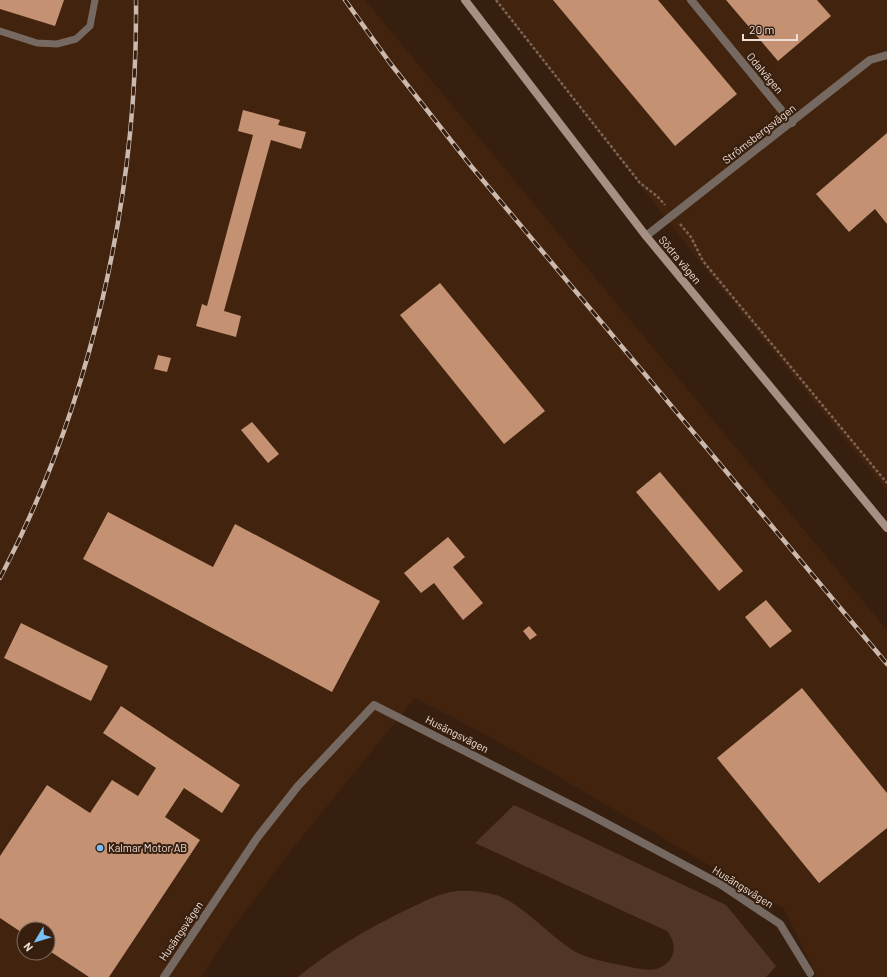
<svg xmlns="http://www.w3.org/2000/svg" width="887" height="977" viewBox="0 0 887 977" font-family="Barlow,sans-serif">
	<rect width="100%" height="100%" fill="#371f0f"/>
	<path fill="#41230e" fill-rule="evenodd" d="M0 0H365L887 630V977H817L784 909 494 739 415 698 285 858 227 936 202 977H0ZM24 929H48V953H24Z
		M495 0H887V491L704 267Z"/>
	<path fill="#513625" d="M514 805 726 905 776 966 766 977H298C332 949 367 929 406 910 423 902 439 893 457 891 470 890 487 892 499 896 524 906 549 935 572 950 589 960 611 963 630 967 645 970 658 973 669 961 677 951 674 940 667 931L475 843Z"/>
	<path fill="#c49273" d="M0 0H64L55 26 0 9Z
		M553 0H658L737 94 675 146Z
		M726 0H817L831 16 778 61Z
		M243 110 280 120 278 125 306 132 301 149 271 140 224 311 241 316 236 337 196 326 202 304 207 306 253 135 238 131Z
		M887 133V224L875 209 849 232 816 194Z
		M440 283 545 411 504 444 400 315Z
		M158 355 171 358 167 372 154 369Z
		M252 422 279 454 268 463 241 430Z
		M660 472 743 571 719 591 636 492Z
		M108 512 213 567 235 524 380 601 332 692 83 559Z
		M448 537 465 557 453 567 483 603 463 620 434 583 421 593 404 573Z
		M766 600 792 631 770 648 745 617Z
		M21 623 108 666 91 701 4 658Z
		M529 626 537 635 530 640 523 631Z
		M802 688 887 793V828L819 883 717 758Z
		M121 706 240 785 222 813 184 788 165 817 200 840 109 977H89L48 950V929H24V934L0 918V856L47 785 90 813 112 780 138 796 156 768 103 733Z"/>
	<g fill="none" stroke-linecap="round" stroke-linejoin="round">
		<path stroke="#7b6558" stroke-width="2.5" stroke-dasharray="3 2" stroke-linecap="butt" d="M496 0 640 183 657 196 665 205
			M680 224 691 237 703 261 887 483"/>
		<path stroke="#766961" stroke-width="7" d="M0 31 37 43 57 44 76 39 90 26 95 0"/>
		<path stroke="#766961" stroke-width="8" d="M691 0 792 123
			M646 236 870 60 887 55
			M164 977 257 838 298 786 374 705 587 813 720 884 780 924 810 973"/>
		<path stroke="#a59083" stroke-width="8" d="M465 0 646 236 887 528"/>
		<g stroke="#cbb9ae" stroke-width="4.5">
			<path id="rail" d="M345 0 390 63 471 166 887 664
				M0 578C91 405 138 195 136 0"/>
		</g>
		<use href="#rail" stroke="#371f0f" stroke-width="3" stroke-dasharray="9" stroke-linecap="butt"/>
	</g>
	<circle fill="#78bff8" stroke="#371f0f" stroke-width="1.5" cx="100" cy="848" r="4"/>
	<g text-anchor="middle" stroke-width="4" stroke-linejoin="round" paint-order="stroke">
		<g font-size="11" fill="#efded4" stroke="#371f0f">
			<text transform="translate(765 73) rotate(50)" y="4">Odalvägen</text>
			<text transform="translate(759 134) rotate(-38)" y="4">Strömsbergsvägen</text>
			<text transform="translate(680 260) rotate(50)" y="4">Södra vägen</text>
			<text transform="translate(457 734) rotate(27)" y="4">Husängsvägen</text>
			<text transform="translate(743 887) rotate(32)" y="4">Husängsvägen</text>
			<text transform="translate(181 931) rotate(-56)" y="4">Husängsvägen</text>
		</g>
		<g font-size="11" fill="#efded4" stroke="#371f0f" text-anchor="start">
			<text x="108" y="852">Kalmar Motor AB</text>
		</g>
	</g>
	<g transform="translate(36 941) rotate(232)"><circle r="19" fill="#371f0f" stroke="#816b5e"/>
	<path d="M0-3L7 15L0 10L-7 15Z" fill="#78bff8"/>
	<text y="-6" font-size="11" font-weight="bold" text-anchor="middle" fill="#efded4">N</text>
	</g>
	<path d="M743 34v6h54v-6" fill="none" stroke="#efded4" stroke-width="2"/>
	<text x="749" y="34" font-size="12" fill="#efded4" stroke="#371f0f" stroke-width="3" paint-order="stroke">20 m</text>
</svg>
